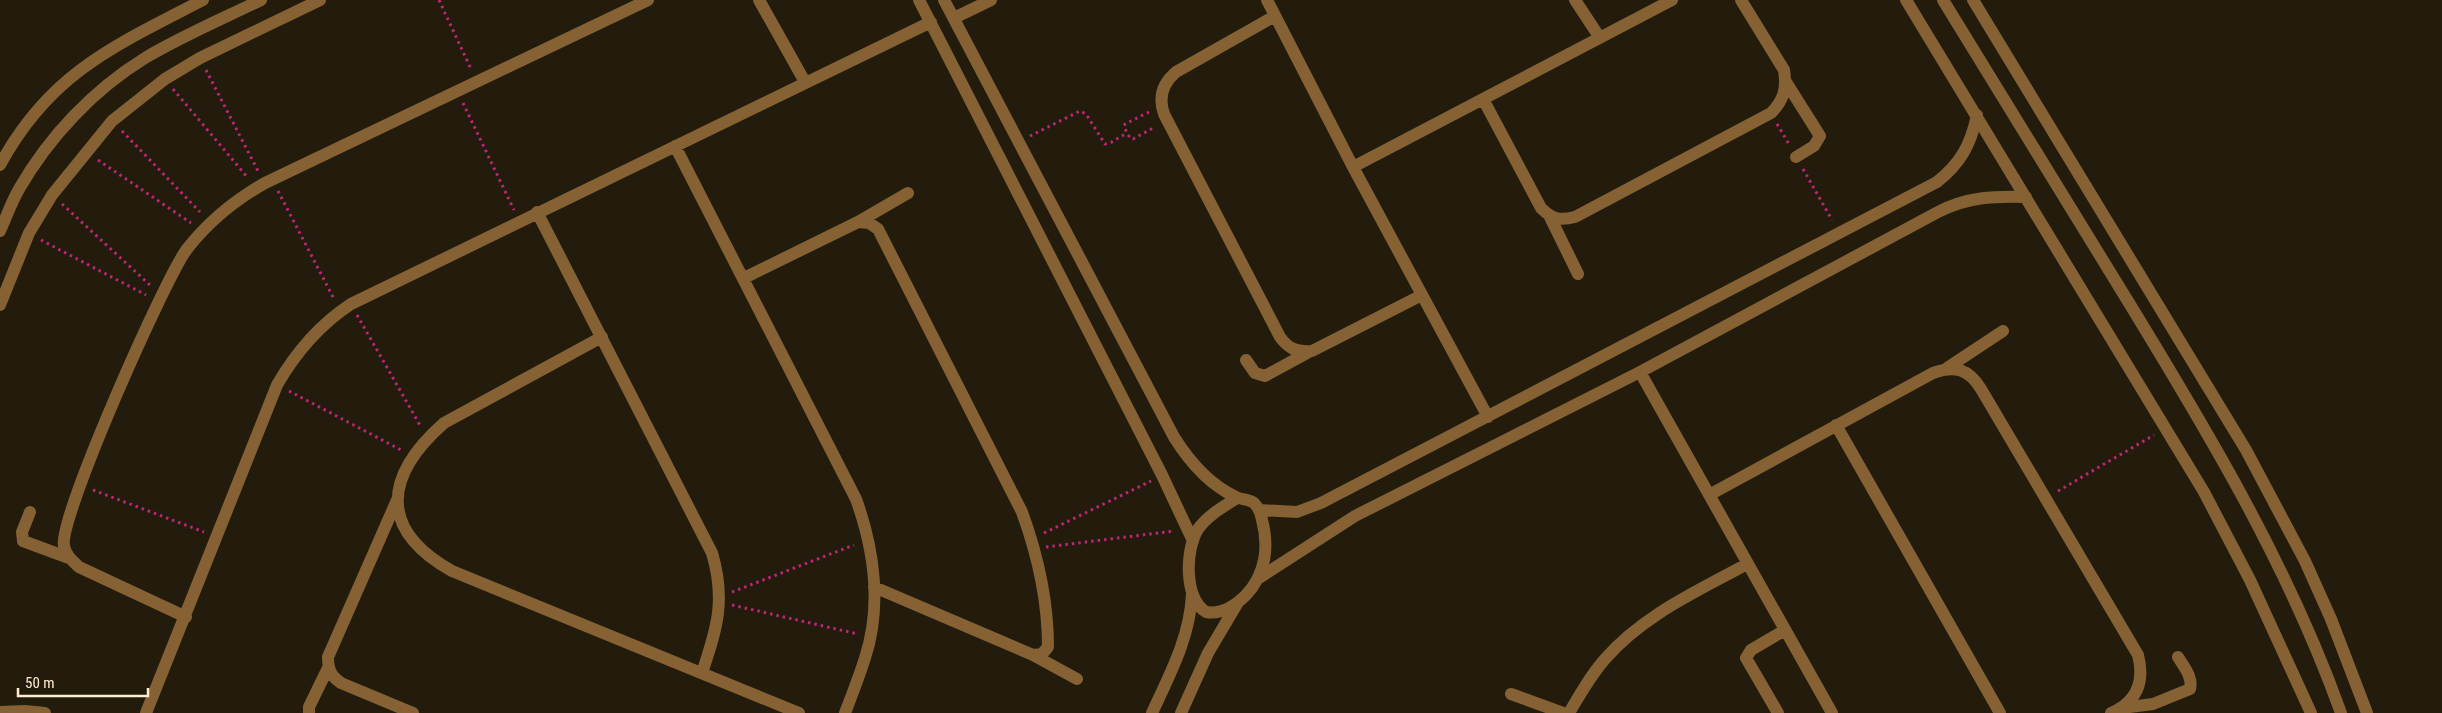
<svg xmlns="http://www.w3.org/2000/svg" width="2442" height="713" viewBox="0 0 2442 713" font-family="'Roboto Condensed',sans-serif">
	<rect width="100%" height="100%" fill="#231c0c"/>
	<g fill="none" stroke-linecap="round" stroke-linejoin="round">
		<path stroke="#bd2577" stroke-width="3" stroke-dasharray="2.5 4" stroke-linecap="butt" d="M439 0 471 69
			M206 70 258 171
			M173 89 248 178
			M463 103 514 210
			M1149 112 1125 124 1124 127 1130 138 1133 139 1155 127
			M1777 124 1789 144
			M122 131 200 212
			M1030 136 1080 111 1086 114 1105 144 1110 143 1127 133
			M98 160 191 223
			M1803 169 1832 220
			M278 191 334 299
			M62 204 151 286
			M41 240 146 295
			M357 315 421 427
			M289 391 403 451
			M93 490 204 532
			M2058 491 2154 435
			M1044 533 1151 481
			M1046 547 1174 531
			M732 592 854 545
			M732 605 858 634"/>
		<path stroke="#866133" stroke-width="12" d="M759 0 805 82
			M919 0 1162 475 1193 541
			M944 0 1174 437C1189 461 1210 485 1236 497 1242 500 1249 499 1254 503 1259 508 1261 514 1262 520 1269 546 1266 574 1246 595 1236 605 1222 615 1206 612 1184 598 1185 550 1198 529 1208 515 1223 507 1237 498
			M1267 0 1353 167 1488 417
			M1575 0 1600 38
			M1906 0 2204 492 2250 580 2311 713
			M1943 0C2004 99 2065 199 2126 298 2208 432 2288 565 2341 713
			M1973 0 2246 450 2305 561 2331 619 2367 713
			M1275 16 1176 72C1163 83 1158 97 1164 114L1280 337C1289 349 1296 352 1312 351L1422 295
			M954 18 991 0
			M1786 82 1820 136 1814 146 1796 157
			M1483 99 1541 208C1552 219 1559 221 1575 217L1771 113C1784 100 1787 88 1784 70L1741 0
			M675 146 856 499C874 549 882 606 865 658 859 677 852 695 845 713
			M0 165C50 73 114 46 203 0
			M1353 167 1672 0
			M537 212 712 553C726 600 717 628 702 673
			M1550 217 1578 274
			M858 222 908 193
			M0 231C6 218 11 203 19 189 49 137 93 90 145 58 182 36 222 19 261 0
			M744 278 858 222 869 223 878 229 1022 512C1038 556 1048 600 1048 647L1042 654 1033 655 874 587
			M0 305 29 233 52 195 112 121 165 79 200 58 320 0
			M602 337 444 423C385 475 377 529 452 571L799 713
			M1246 360 1255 373 1265 376 1309 352
			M1947 368 2003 331
			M1640 372 1832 713
			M1836 425 2000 713
			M1709 495 1933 373C1955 365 1969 369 1981 389L2138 655C2145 682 2137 702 2111 713
			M397 500 328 657C328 670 331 676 341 683L413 713
			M1259 510 1297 512 1321 503 1937 182C1961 163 1971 144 1977 115
			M30 512 22 532 23 541 69 558
			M1259 578 1355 516 1640 372 1938 212C1967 197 1993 196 2026 197
			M186 617 79 567C73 561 66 556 64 546 58 519 165 278 187 249 209 221 235 200 265 183L648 0
			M1033 655 1077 679
			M1511 694 1563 713
			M2122 708 2153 704 2190 689C2193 677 2184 667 2178 657
			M0 712 25 711 45 713
			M146 713 277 385C296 352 319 325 351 304L931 22
			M309 713V707L328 668
			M1152 713C1170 674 1190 637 1192 594
			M1181 713 1208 653 1237 604
			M1569 713C1580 694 1591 675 1605 659 1643 615 1698 591 1747 564
			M1778 713 1746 658 1751 650 1785 630"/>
	</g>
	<path d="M18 688v8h130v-8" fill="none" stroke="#ffedce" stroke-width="2.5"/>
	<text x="25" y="688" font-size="15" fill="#ffedce" stroke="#231c0c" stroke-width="4" paint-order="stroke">50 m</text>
</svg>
